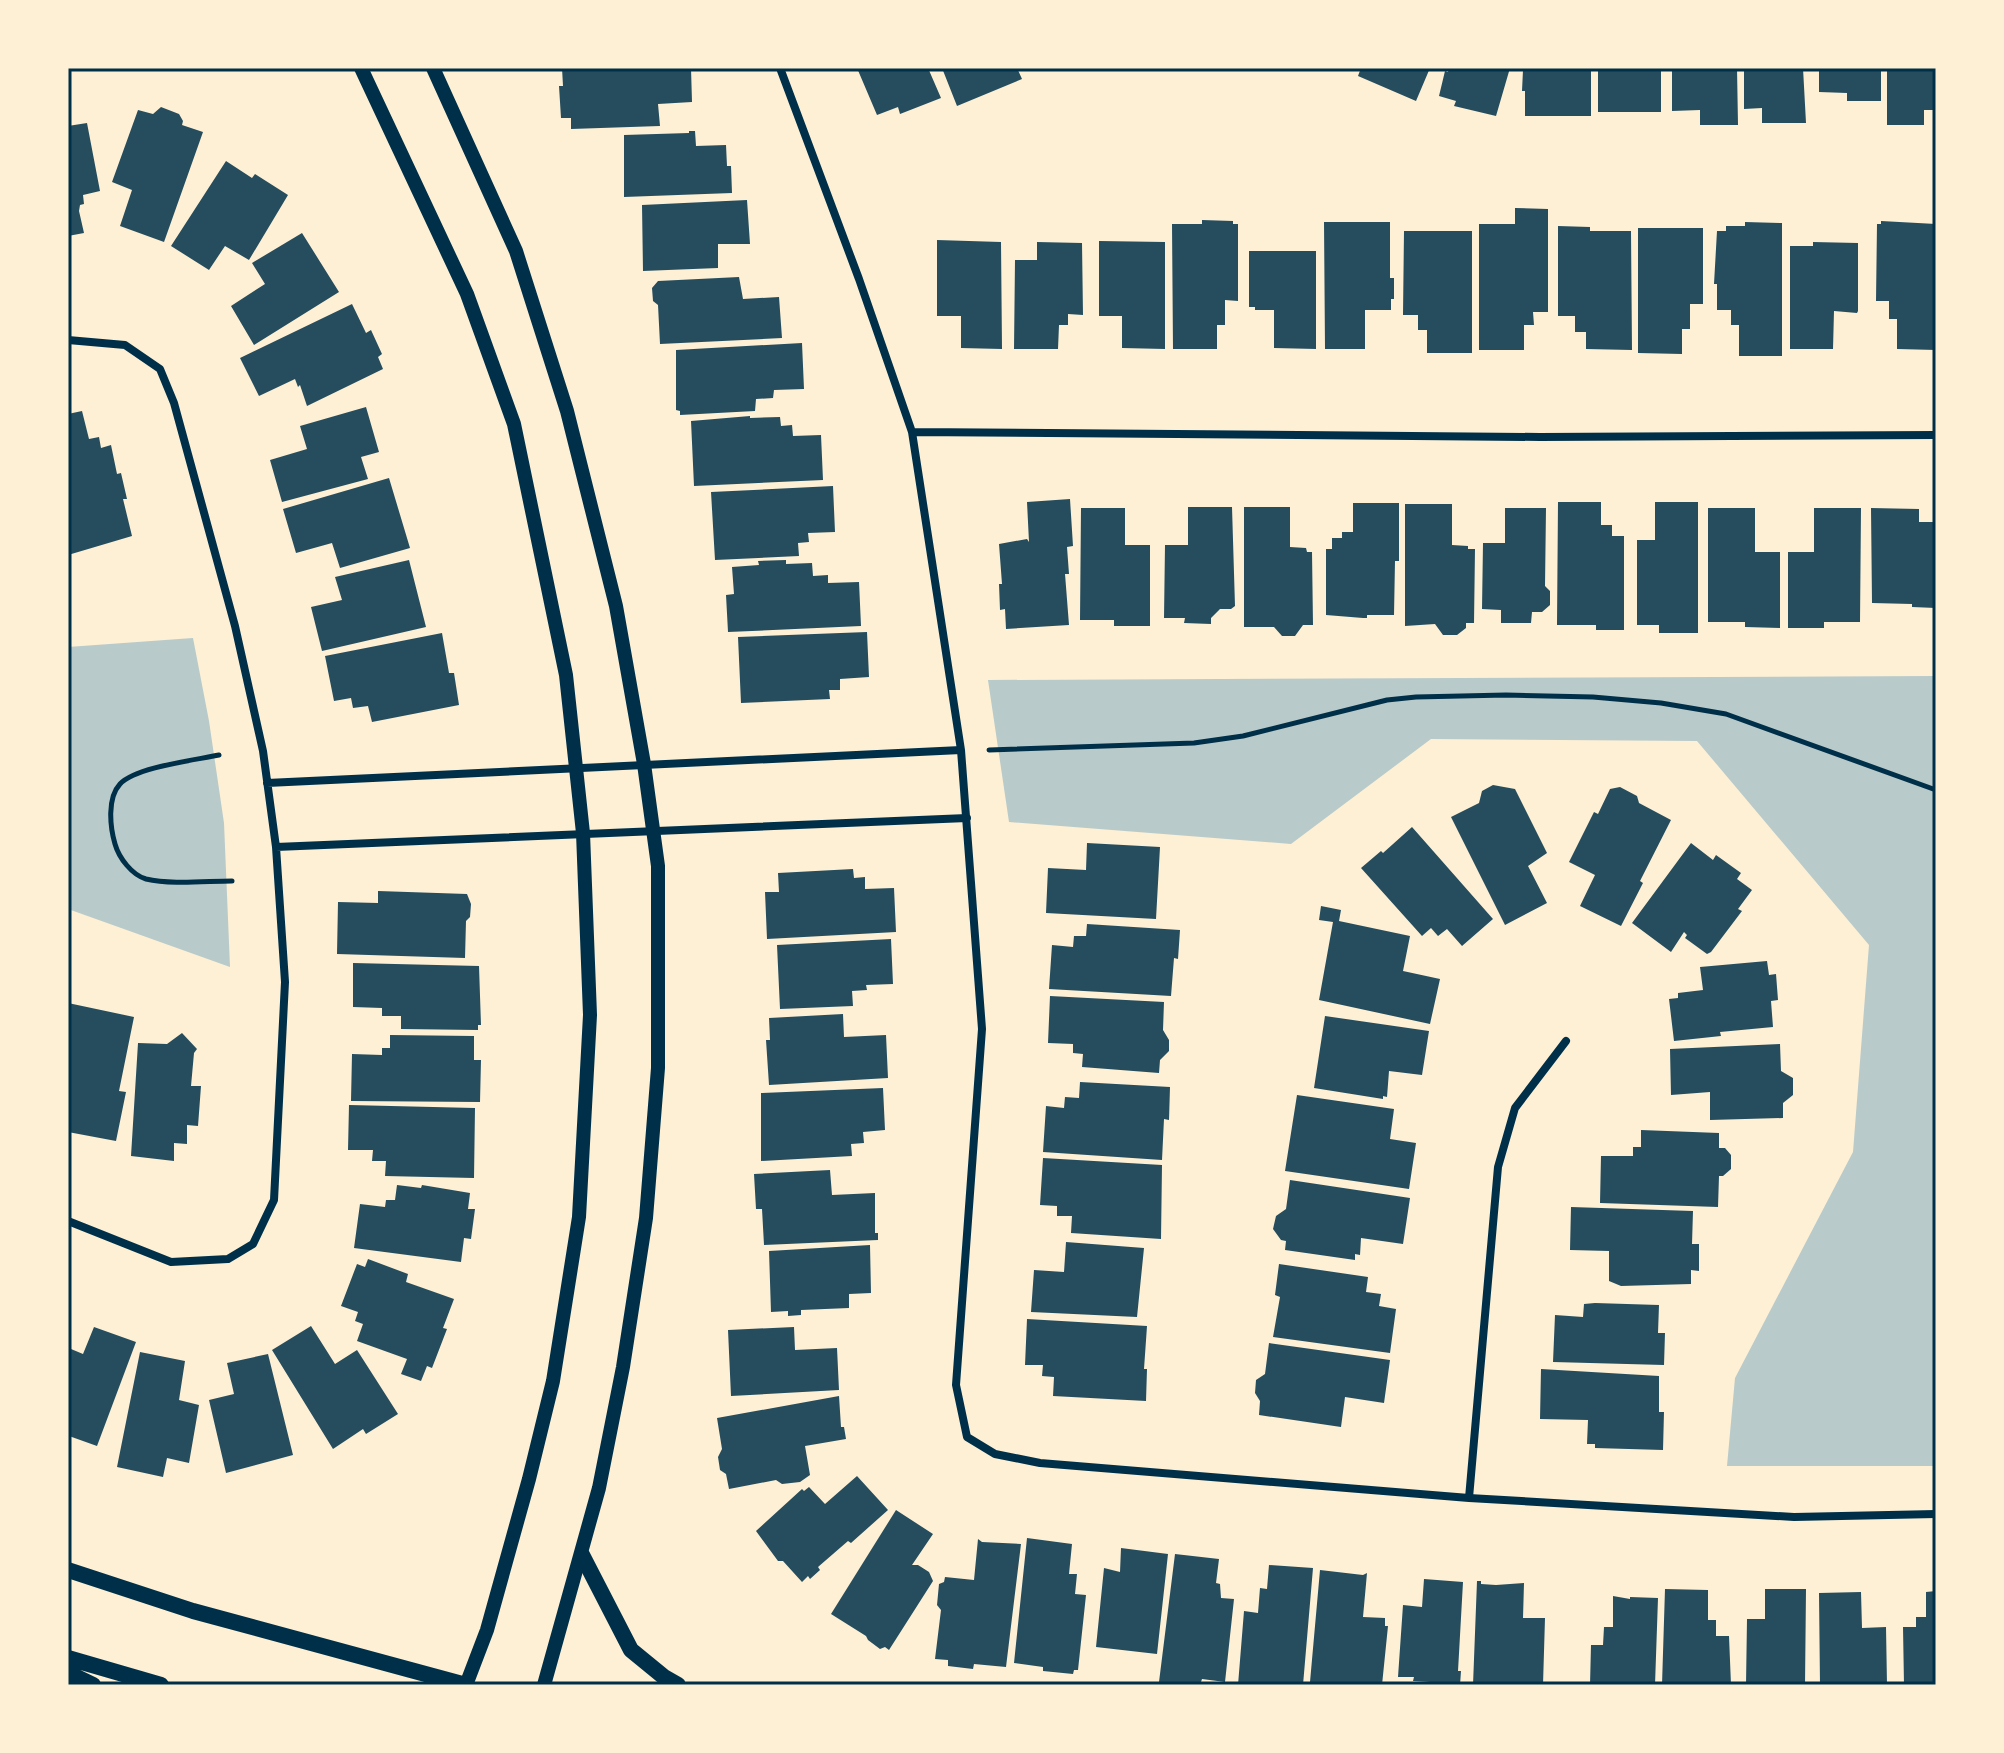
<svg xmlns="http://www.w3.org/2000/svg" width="2004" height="1753" viewBox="0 0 2004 1753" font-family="Quicksand,sans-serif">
	<rect width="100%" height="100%" fill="#fdf0d5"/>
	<path fill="#b9caca" d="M193 638 209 721 224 823 230 967 68 909V647Z
		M1936 676V1466H1727L1735 1378 1853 1152 1869 945 1697 741 1431 739 1291 844 1009 822 988 680Z"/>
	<path fill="#264d5e" d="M562 68H691L692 102 658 104 660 126 571 129V118H561L559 86H563Z
		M857 68H928L941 98 900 114 898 107 877 115Z
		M942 68H1017L1022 79 957 106Z
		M1361 68H1430L1416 101 1358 76Z
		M1449 68H1510L1496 116 1454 106 1456 101 1439 96 1445 71 1448 72Z
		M1525 68H1591V116H1525V91H1522L1523 70Z
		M1598 68H1661V112H1598Z
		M1672 68H1737L1738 125H1700V110L1672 111Z
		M1744 68H1803L1806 123H1762V108L1744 109Z
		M1819 68H1881V101H1847V93L1819 92Z
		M1887 68H1936V110H1924V125H1887Z
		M161 107 179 114 183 121 182 125 203 132 164 242 120 226 132 190 112 182 138 110 153 114Z
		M87 123 100 191 83 195 84 204 80 205 79 211 84 233 68 236V126Z
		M689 131H695L696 146 726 145 727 166H731L732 193 624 197V135L689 133Z
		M226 161 252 178 255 174 288 195 249 260 225 246 209 270 171 246Z
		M747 200 750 244H718V268L643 271 642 205Z
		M1515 208 1548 209V312H1533L1534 325H1524V350H1479V224H1515Z
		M1202 220 1233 221V224H1238V301L1225 300V325H1217V349H1173L1172 224H1202Z
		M1881 221 1936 224V350L1897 349V319H1889V301H1876L1877 224H1881Z
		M1324 222H1390V278H1394V299H1391V310H1365V349H1325Z
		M1745 222 1782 223V356H1739V325H1731V310H1717V284H1714L1717 231H1726V226H1745Z
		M1558 226 1590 227V231H1631L1632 350 1586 349V332H1575V316H1558Z
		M1638 228H1703V304H1690V329H1682V354L1638 353Z
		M1404 231H1472V353H1427V330H1418V315H1403Z
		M302 233 339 292 254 345 231 306 265 284 252 263Z
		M937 240 1001 242 1002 349 961 348V316H937Z
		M1099 241 1165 242V349L1122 348V316H1099Z
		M1037 242 1082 243 1083 315 1068 314V325H1059L1058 349H1014L1015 260H1037Z
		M1813 242 1858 243V311L1857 313 1834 311 1833 349H1790V246H1813Z
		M1249 251H1316V349L1274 348V310H1255V307H1249Z
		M739 277 743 299 779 297 782 338 660 344 658 305 653 301 652 288 658 281Z
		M352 304 366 333 371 330 382 354 378 357 383 369 307 406 300 385 298 387 295 379 259 396 240 358Z
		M802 343 804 389 774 390 773 398 756 399 755 411 680 415V411L676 410V350Z
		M366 407 379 452 361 457 368 479 282 502 270 460 307 449 300 426Z
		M82 411 89 439 99 437 101 448 111 445 117 474 121 473 127 499H123L132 536 68 555V414Z
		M750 416V418L780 417 781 426 792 425 793 436 821 435 823 480 694 486 691 421Z
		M389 478 410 548 340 568 332 543 296 553 283 509Z
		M833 486 835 532 808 533 809 542 798 543 799 556 715 560 711 492Z
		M1070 499 1073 546 1067 547 1069 574H1065L1069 625 1006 629 1005 609 1000 610 999 584H1002L999 544 1027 539 1029 542 1027 502Z
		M1558 502H1601V525H1612V536H1624V630H1596V625H1557Z
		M1655 502H1698V633H1659V625H1637V540H1655Z
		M1353 503H1399V561H1395L1394 615H1367V618H1363L1326 615V549H1332V538H1342V532H1353Z
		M1405 504H1452V545L1468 546V549H1475L1474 623H1466V628L1457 635H1443L1435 624 1405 626Z
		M1188 507H1232L1235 606 1231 609H1220L1211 618V624L1184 623 1185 618H1164L1165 545H1188Z
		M1244 507H1290V547L1306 548 1307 552H1312L1313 625H1303L1295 636H1282L1274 627H1244Z
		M1081 508H1125V545H1150V626H1114V620H1080Z
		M1505 508H1546L1545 586 1550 591V605L1542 612H1532L1531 623H1501V610L1482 609 1483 543H1505Z
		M1708 508H1755V552H1780V628L1745 627V622H1708Z
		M1814 508H1861L1860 622H1824V628H1788V552H1814Z
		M1871 508 1919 509V522H1936V608L1912 607V604L1872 603Z
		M409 560 426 627 322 651 311 607 342 600 335 577Z
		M786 560V564L812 563 813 576 828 575V583L859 582 861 626 728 632 726 595 734 594 732 567 759 565 758 561Z
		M867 632 869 677 840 679V690H829L830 699 741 703 738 637Z
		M442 633 449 673H454L459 705 372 722 368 706 353 708 351 698 334 701 325 656Z
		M1493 785 1515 789 1547 853 1528 866 1547 903 1505 925 1451 817 1479 803 1482 791Z
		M1620 787 1637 796 1639 803 1671 820 1640 881 1643 883 1621 926 1580 906 1595 875 1569 862 1594 812 1598 814 1610 789Z
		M1412 827 1493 919 1462 946 1447 929 1438 936 1431 928 1422 936 1361 868 1381 851 1383 853Z
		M1087 843 1160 847 1156 919 1046 913 1048 868 1086 870Z
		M1691 843 1713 860 1716 855 1741 873 1737 879 1752 890 1738 909 1742 911 1711 952 1707 954 1685 938 1687 935 1684 932 1671 952 1632 923Z
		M853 869 854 878 865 877V889L894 888 896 932 767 939 765 892H779L778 873Z
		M378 891 467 894 471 904 470 917 466 921 465 958 337 954 338 902 378 903Z
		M1321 906 1341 910 1339 921 1410 936 1403 971 1440 979 1430 1024 1319 1000 1333 922 1319 920Z
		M1087 924 1180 930 1178 959 1174 958 1171 996 1049 989 1052 945 1073 947 1074 936H1086Z
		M891 939 893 984 866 985 867 990 852 991 853 1006 780 1009 777 945Z
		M1767 961 1769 975 1776 974 1778 1000 1771 1001 1773 1027 1720 1032 1721 1036 1674 1041 1669 999 1678 998V993L1703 990 1700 967Z
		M353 963 479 966 481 1025H478V1030L401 1029V1016H382V1008L353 1007Z
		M1050 996 1164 1002 1163 1030 1169 1040V1051L1160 1060 1159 1073 1082 1067 1083 1054 1073 1053V1044L1048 1043Z
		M68 1003 134 1017 119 1091 126 1092 116 1141 68 1132Z
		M843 1014 844 1037 886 1035 888 1078 769 1085 766 1040H770L769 1018Z
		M1325 1016 1429 1031 1422 1075 1389 1071 1387 1097 1383 1096V1099L1314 1088Z
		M182 1033 197 1049 194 1053 191 1086H201L198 1126 187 1125V1144L174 1143V1161L131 1156 138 1043 167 1044Z
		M390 1035 474 1036V1060H481L480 1102 351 1101 352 1054 382 1055V1048H390Z
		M1780 1044 1781 1071 1793 1078V1095L1783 1103V1118L1710 1120V1092L1671 1095 1670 1049Z
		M1080 1082 1170 1087 1169 1120 1164 1119 1162 1160 1043 1152 1046 1106 1064 1108 1065 1097 1079 1098Z
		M883 1088 885 1130 863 1132 864 1143 851 1144 852 1156 761 1161V1093Z
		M1297 1095 1394 1109 1390 1139 1416 1143 1409 1189 1285 1171Z
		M349 1105 475 1108 474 1178 385 1176 386 1161H372L373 1150H348Z
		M1641 1130 1719 1133V1148H1725L1731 1155V1169L1723 1176H1719L1718 1207 1600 1203 1601 1156H1633V1147H1641Z
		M1043 1158 1162 1165 1161 1239 1071 1233 1072 1216H1057V1206L1040 1205Z
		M830 1170 832 1195 875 1193V1233H878V1240L764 1245 762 1209H756L754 1174Z
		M1290 1180 1410 1198 1403 1244 1361 1238 1360 1255 1355 1254V1260L1285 1250 1286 1241 1281 1240 1273 1229 1276 1216 1286 1209Z
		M397 1185 421 1188 422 1185 470 1193 468 1209H475L471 1239 464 1238 461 1262 354 1248 360 1204 385 1207 386 1200H395Z
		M1571 1207 1693 1211 1692 1244H1699V1271L1691 1270V1284L1621 1286 1609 1281V1251L1570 1250Z
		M1066 1242 1144 1248 1137 1317 1031 1312 1034 1270 1064 1272Z
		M870 1245 871 1293 849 1294V1308L801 1310V1315L788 1316V1311L771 1312 769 1251Z
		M368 1259 408 1274 406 1282 454 1299 443 1328 447 1329 432 1368 427 1366 421 1381 401 1374 407 1359 357 1341 363 1324 355 1321 358 1312 341 1306 357 1264 365 1267Z
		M1279 1264 1368 1277 1366 1292 1381 1294 1379 1306 1396 1309 1390 1353 1273 1337 1280 1297 1275 1295Z
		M1595 1303 1659 1305 1658 1333H1665L1664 1365 1553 1362 1555 1315 1583 1317 1584 1304Z
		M1027 1319 1147 1326 1144 1369H1147L1146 1401 1053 1396 1054 1377 1042 1376 1043 1365H1025Z
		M311 1326 335 1364 357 1350 398 1414 366 1434 363 1429 333 1449 272 1350Z
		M94 1327 136 1342 97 1446 69 1436 71 1429 68 1428V1356L71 1349 83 1354Z
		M794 1327 795 1350 837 1348 839 1390 731 1396 728 1330Z
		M1269 1343 1390 1360 1384 1403 1345 1397 1341 1427 1259 1415 1260 1401 1255 1393 1256 1380 1265 1374Z
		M140 1352 185 1361 179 1400 199 1405 189 1463 167 1458 163 1477 117 1467Z
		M268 1354 293 1455 226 1473 209 1400 234 1394 227 1363Z
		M1541 1369 1659 1376V1412H1664L1663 1450 1595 1448V1444H1587L1588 1420 1540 1419Z
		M839 1396 841 1427H844L846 1439 805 1446 810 1475 800 1482 782 1484 776 1480 729 1489 726 1474 720 1470 718 1457 722 1449 717 1418Z
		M857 1476 888 1510 851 1543 848 1541 818 1567 820 1570 810 1579 808 1576 802 1582 783 1561H778L756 1531 802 1489 804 1491 809 1487 825 1504Z
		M896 1510 933 1534 912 1565H918L929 1572 933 1581 889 1650 885 1647 880 1649 868 1640 866 1636 831 1614Z
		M1027 1538 1072 1544 1069 1574H1077L1075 1594 1086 1595 1078 1670H1074L1073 1674 1043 1671V1667L1014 1663Z
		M978 1539 982 1542 1021 1544 1006 1667 974 1664 973 1669 948 1666V1660L935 1659 941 1610 937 1605 939 1584 944 1582 945 1577 974 1580Z
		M1121 1548 1168 1554 1157 1654 1096 1647 1104 1568 1120 1572Z
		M1175 1554 1219 1559 1216 1583 1220 1584 1221 1598 1234 1599 1225 1682 1202 1679 1200 1685 1159 1682Z
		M1269 1565 1313 1568 1303 1685H1238L1244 1611 1258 1613 1260 1588 1267 1589Z
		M1320 1570 1363 1575 1367 1573 1363 1617 1385 1618V1626H1388L1382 1685 1310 1682Z
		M1424 1579 1463 1582 1458 1671H1461L1460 1685H1430V1682L1413 1681 1414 1677H1398L1403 1605 1422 1607Z
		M1477 1581H1481V1584L1496 1585 1524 1583 1523 1618H1545L1543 1685H1473Z
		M1665 1589 1708 1590V1620H1716V1636H1729L1731 1685H1662Z
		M1765 1589H1806L1805 1685H1746L1747 1619H1765Z
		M1936 1591V1685H1904L1903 1627H1916V1617H1926V1592Z
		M1861 1592 1862 1628 1886 1627 1887 1685H1820L1819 1593Z
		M1613 1596 1630 1599V1597L1658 1598 1655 1685H1590L1591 1645H1603L1604 1627H1613Z"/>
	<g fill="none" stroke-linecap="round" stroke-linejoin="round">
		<path stroke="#003049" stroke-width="5" d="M989 750 1194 743 1243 736 1387 700 1416 697 1506 695 1593 697 1661 703 1726 714 1936 790
			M219 755C196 760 136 767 120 784 107 798 110 827 115 844 119 858 132 875 146 879 171 885 207 881 232 881"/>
		<path stroke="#003049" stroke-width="8" d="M780 68 859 279 912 432
			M68 340 125 345 160 369 174 403 235 626 263 751 276 847 285 982 274 1200 253 1244 228 1259 171 1262 68 1221
			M1936 435 1540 437 912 432 961 750 982 1029 956 1385 967 1437 995 1454 1040 1463 1469 1498 1794 1517 1936 1514
			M267 783 961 750
			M276 847 967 818
			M1469 1498 1498 1167 1515 1108 1566 1041"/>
		<path stroke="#003049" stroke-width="14" d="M361 68 467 294 514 424 566 675 583 833 590 1015 579 1217 553 1381 529 1479 487 1630 466 1685
			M433 68 516 251 567 411 616 606 644 764 658 866V1068L646 1218 623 1367 599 1488 544 1685"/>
		<path stroke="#003049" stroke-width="16" d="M582 1555 631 1650 664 1677 678 1685
			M68 1570 193 1611 466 1685
			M68 1658 161 1685
			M68 1673 93 1685"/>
	</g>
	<rect width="2004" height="1753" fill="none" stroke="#fdf0d5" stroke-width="140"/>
	<rect x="70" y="70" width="1864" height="1613" fill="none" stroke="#003049" stroke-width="3"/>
</svg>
